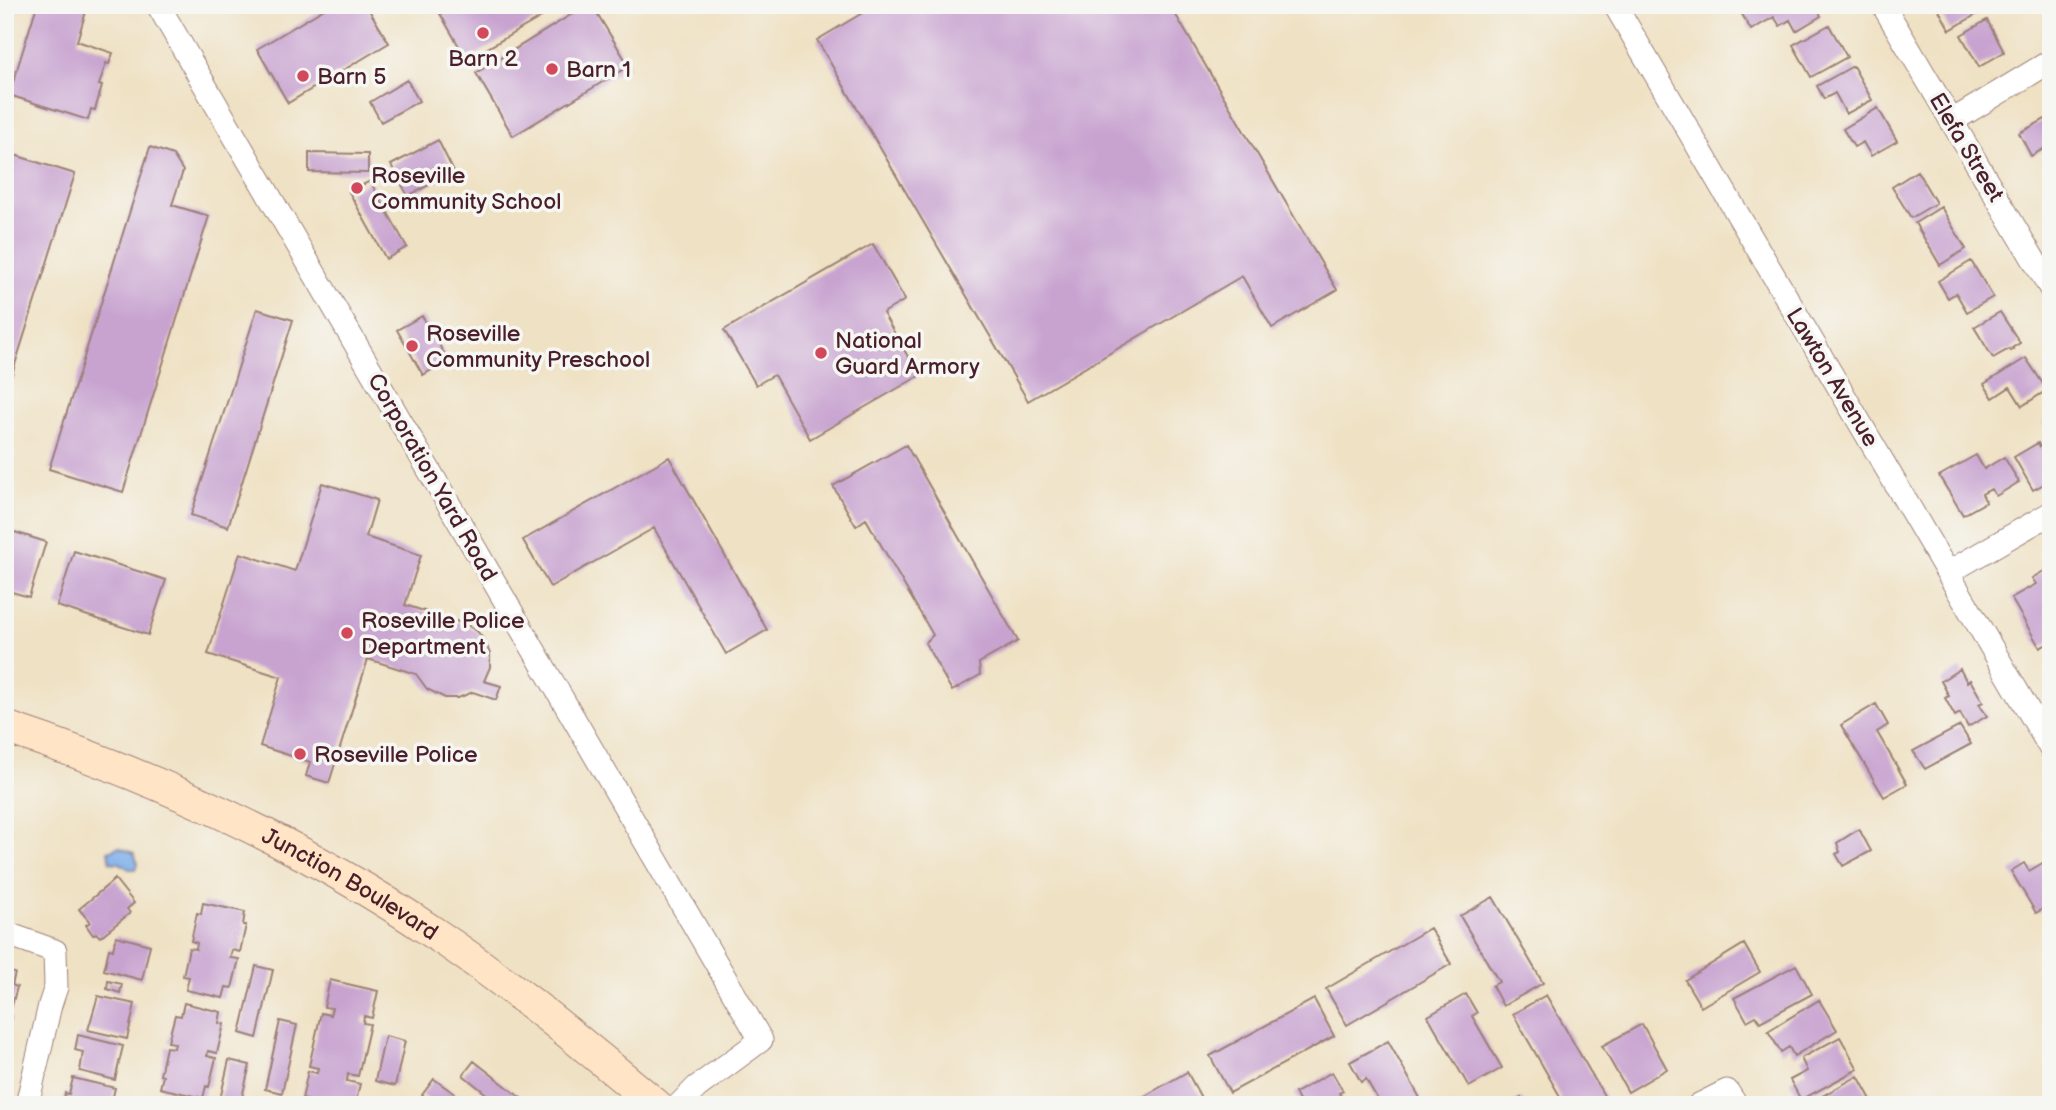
<svg xmlns="http://www.w3.org/2000/svg" width="2056" height="1110" viewBox="0 0 2056 1110" font-family="'Balsamiq Sans',sans-serif">
	<rect width="100%" height="100%" fill="#f6f6f2"/>
	<filter id="ink" filterUnits="userSpaceOnUse"><feTurbulence type="fractalNoise" baseFrequency=".0143" numOctaves="2"/><feDisplacementMap in="SourceGraphic" scale="14" xChannelSelector="R" yChannelSelector="G"/><feConvolveMatrix kernelMatrix="1 2 1 2 8 2 1 2 1" color-interpolation-filters="sRGB"/></filter>
	<filter id="wash" filterUnits="userSpaceOnUse"><feTurbulence type="fractalNoise" baseFrequency=".00686" numOctaves="4" result="noise"/><feDisplacementMap in="SourceGraphic" scale="28" xChannelSelector="R" yChannelSelector="G"/><feGaussianBlur stdDeviation="1.57" result="paint"/><feColorMatrix in="noise" values="0 0 0 0 0 0 0 0 0 0 0 0 0 0 0 0 0 1.4 0 .05"/><feComposite in="paint" operator="in"/></filter>
	<g filter="url(#wash)">
		<rect width="100%" height="100%" fill="#efe1c3"/>
		<path fill="#7daee9" stroke="#64668a" stroke-width="2" d="M118 847 134 853 138 864 136 869H129L120 863 110 862 108 851Z"/>
		<g id="blocks">
			<path fill="#c8a3d0" d="M37 5H88L77 41 113 53 109 64 106 63 99 85 102 86 95 110 91 109 88 120 9 95Z
				M331 5H366L389 43 288 103 257 49Z
				M435 5H562L467 60Z
				M587 5H592L629 66 513 136 476 73Z
				M876 5H1170L1337 290 1272 328 1242 276 1028 401 817 40Z
				M1756 5H1815L1821 16 1796 31 1790 20 1780 26 1774 17 1751 30 1742 14Z
				M1936 5H1992L1950 30Z
				M1987 20 2004 52 1979 67 1961 35Z
				M1829 25 1847 57 1811 77 1793 45Z
				M1853 66 1872 100 1846 114 1835 93 1824 99 1817 86Z
				M407 80 419 101 381 122 370 102Z
				M1878 108 1897 141 1871 156 1863 142 1854 147 1843 129Z
				M2051 116V145L2031 156 2019 133Z
				M438 140 454 172 408 196 391 165Z
				M150 147 173 155 183 171 172 205 209 216 123 492 49 469Z
				M5 152 75 174 6 393H5Z
				M309 153 368 154V173L309 172Z
				M1917 171 1936 203 1911 218 1892 187Z
				M370 181 407 247 386 259 349 192Z
				M1941 207 1966 249 1940 265 1915 223Z
				M873 244 905 300 883 313 919 376 810 439 774 375 756 385 724 330Z
				M1971 261 1993 297 1967 312 1956 293 1948 298 1938 281Z
				M257 309 293 320 228 527 191 515Z
				M2000 312 2020 343 2012 348 2013 349 2010 351 2009 349 1993 358 1974 327Z
				M422 316 448 360 423 375 397 330Z
				M2026 358 2047 390 2022 406 2010 387 1993 398 1984 384Z
				M2051 419V430L2048 432 2043 423Z
				M2051 441V480L2033 490 2014 457 2038 443 2040 447Z
				M906 445 1018 641 979 663 980 675 952 691 925 643 933 635 866 519 856 526 833 486Z
				M1976 455 1984 469 2004 457 2019 482 1996 496 1991 489 1982 494 1986 502 1963 515 1939 476Z
				M669 457 767 630 726 654 654 528 550 587 523 540Z
				M322 483 377 500 366 537 421 555 405 605 465 624 477 631 485 641 490 654V667L484 681 501 686 496 700 473 692 458 698H445L427 689 416 674 368 659 329 783 306 776 310 762 260 746 281 677 208 654 240 553 295 571Z
				M5 529 46 542 29 597 5 590Z
				M74 551 166 580 148 635 57 606Z
				M2051 567V642L2040 648 2011 598 2036 584 2032 578Z
				M1960 669 1967 682 1970 680 1983 702 1979 704 1987 716 1968 727 1960 713 1955 716 1945 698 1949 696 1941 681Z
				M1876 704 1888 725 1877 732 1907 784 1884 797 1841 725Z
				M1960 726 1971 744 1925 769 1913 751Z
				M1859 829 1871 851 1843 866 1836 854 1840 852 1837 843Z
				M2051 858V904L2036 913 2011 871 2024 863 2029 871Z
				M115 879 134 903 127 909 130 913 100 937 96 933 93 935 86 925 90 922 79 909Z
				M1493 897 1543 983 1503 1006 1492 986 1499 982 1460 916Z
				M203 903 245 912 243 925H246L240 952 232 950 230 958 239 959 232 988 226 987 223 998 186 990 189 977 183 976 189 948 196 949 197 943 191 941 197 913 201 914Z
				M1430 928 1451 964 1347 1025 1326 989Z
				M116 936 150 945 142 980 104 970 109 949 113 950Z
				M1744 944 1760 972 1701 1007 1685 980Z
				M1796 965 1812 994 1760 1022 1756 1016 1747 1021 1734 998Z
				M256 966 273 970 257 1038 240 1033Z
				M5 971 15 973 12 985 17 987 11 1009 5 1008Z
				M330 980 378 991 372 1018 364 1016 363 1023 370 1024 358 1076 348 1074 347 1081 360 1084 356 1101 351 1100 350 1105H327L302 1099 308 1071 317 1073 318 1068 309 1066 321 1013 330 1015 332 1008 324 1007Z
				M108 981 122 984 120 993 107 989Z
				M1466 994 1477 1013 1472 1016 1502 1068 1469 1087 1428 1016Z
				M1546 995 1606 1099 1595 1105H1565L1513 1014Z
				M98 996 135 1004 127 1039 88 1030Z
				M1314 999 1334 1036 1230 1093 1210 1056Z
				M1819 1000 1837 1030 1794 1056 1789 1047 1781 1052 1768 1031Z
				M184 1003 221 1012 219 1023 224 1024 217 1053 208 1051 207 1056 216 1058 209 1087 206 1086 203 1098 160 1088 163 1076 160 1075 166 1047 174 1048 175 1043 168 1042 175 1015 181 1016Z
				M5 1015 11 1016 6 1044H5Z
				M280 1021 297 1025 282 1093 265 1089Z
				M1642 1024 1667 1069 1628 1092 1602 1046Z
				M78 1035 123 1046 115 1080 80 1071 83 1052 75 1050Z
				M385 1036 405 1041 395 1086 375 1081Z
				M1840 1037 1858 1069 1801 1100 1790 1080 1807 1071 1801 1058Z
				M1388 1041 1424 1105H1381L1366 1079 1361 1082 1350 1062Z
				M229 1060 250 1065 240 1105 219 1104Z
				M474 1061 530 1105H500L463 1075Z
				M1187 1072 1205 1105H1129Z
				M1332 1072 1343 1091 1339 1093 1346 1105H1301L1295 1093Z
				M1858 1076 1874 1105H1806Z
				M73 1078 115 1088 111 1105H63L65 1093 69 1094Z
				M434 1079 470 1105H435L422 1095Z
				M1521 1098 1525 1105H1510Z"/>
		</g>
	</g>
	<g filter="url(#ink)">
		<use href="#blocks" fill-opacity="0" stroke="#9c8077" stroke-width="2"/>
		<g fill="none" stroke-linecap="round" stroke-linejoin="round">
			<g stroke="#9c8077" stroke-width="25">
				<path id="street" d="M158 5 761 1040 697 1087 679 1105
					M1615 5 2051 749
					M1883 5 2051 289
					M1952 121 2051 61
					M1949 572 2051 513
					M5 933 55 951 56 987 50 1005 27 1105
					M1699 1105 1727 1091 1736 1105"/>
			</g>
			<g stroke="#9c8077" stroke-width="34">
				<g id="secondary">
					<path id="s1" d="M5 727C156 777 302 844 434 933 512 985 584 1045 656 1105"/>
				</g>
			</g>
			<use href="#street" stroke="#fff" stroke-width="23"/>
			<use href="#secondary" stroke="#ffe4c6" stroke-width="32"/>
		</g>
	</g>
	<g fill="#d1495b" stroke="#f6f6f2" stroke-width="2.5">
		<circle cx="483" cy="33" r="7"/>
		<circle cx="552" cy="69" r="7"/>
		<circle cx="303" cy="76" r="7"/>
		<circle cx="357" cy="188" r="7"/>
		<circle cx="412" cy="346" r="7"/>
		<circle cx="821" cy="353" r="7"/>
		<circle cx="347" cy="633" r="7"/>
		<circle cx="300" cy="754" r="7"/>
	</g>
	<g text-anchor="middle" stroke-width="7" stroke-linejoin="round" paint-order="stroke">
		<g font-size="23" fill="#4a1f2b" stroke="#f6f6f2" text-anchor="start">
			<text x="483" y="66" text-anchor="middle">Barn 2</text>
			<text x="566" y="77">Barn 1</text>
			<text x="317" y="84">Barn 5</text>
			<text x="371" y="183">Roseville<tspan x="371" dy="26">Community School</tspan></text>
			<text x="426" y="341">Roseville<tspan x="426" dy="26">Community Preschool</tspan></text>
			<text x="835" y="348">National<tspan x="835" dy="26">Guard Armory</tspan></text>
			<text x="361" y="628">Roseville Police<tspan x="361" dy="26">Department</tspan></text>
			<text x="314" y="762">Roseville Police</text>
		</g>
		<g font-size="23" fill="#4a1f2b" stroke="#f6f6f2">
			<text transform="translate(1967 147) rotate(59)" y="8">Elefa Street</text>
			<text transform="translate(1833 377) rotate(59)" y="8">Lawton Avenue</text>
			<text transform="translate(433 477) rotate(60)" y="8">Corporation Yard Road</text>
			<text dy="8" stroke="none"><textPath href="#s1" startOffset="380">Junction Boulevard</textPath></text>
		</g>
	</g>
	<rect width="2056" height="1110" fill="none" stroke="#f6f6f2" stroke-width="28"/>
</svg>
